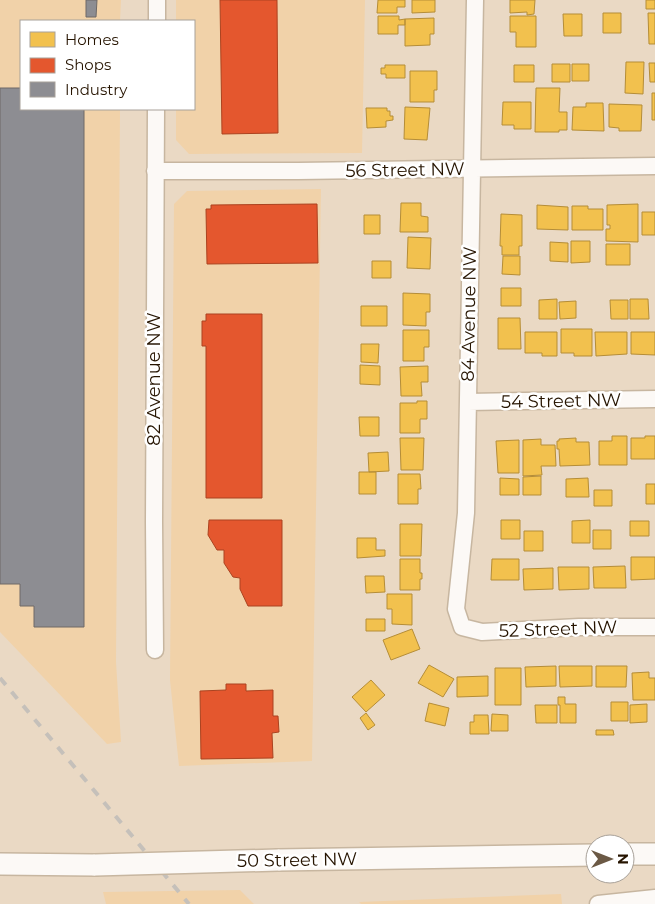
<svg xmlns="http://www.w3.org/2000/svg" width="655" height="904" viewBox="0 0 655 904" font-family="Montserrat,sans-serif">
	<rect width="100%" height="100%" fill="#ead9c4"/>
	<path fill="#f1d2a9" d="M0 0H121L120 21H21V109H120L116 662 121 742 107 744 0 632Z
		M176 0H365L362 153 189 154 176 140V109H194V21H176Z
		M321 189 312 761 179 766 170 680 174 204 187 191Z
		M240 890 254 904H106L103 892Z
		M561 894 562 904H361L359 902Z"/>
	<path fill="#f2c14e" stroke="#b58d37" d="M378 0H405V7H397V13H377Z
		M412 0H435V12L412 13Z
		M510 0H535L534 14 527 15V12L510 13Z
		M646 0H655V9H646Z
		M603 13H621V33H603Z
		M648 13H655V44H649Z
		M563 14H582V36H564Z
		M378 16H399V20L405 19V25H398V34H378Z
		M510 16H536V47H516V32H510Z
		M434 18V34H430V45L405 46V19Z
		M626 62H644L643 94 625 93Z
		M649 63H655V82H650Z
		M552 64H570V82H552Z
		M572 64H589V81H572Z
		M385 65H405V78H386V74H381V68H385Z
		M514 65H534V82H514Z
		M410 71H437V90H434V102H410Z
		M536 88H560L559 112H567V130H559V132H535Z
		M652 93H655V120H652Z
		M503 102H531V129H514V125H502Z
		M586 103H603L604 131 572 130 573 107H586Z
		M609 104 642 105 641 131H619V128L609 127Z
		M405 107 430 108 427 140 404 139Z
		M366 108H387V111H390V116H393V120L386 121V127L367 128Z
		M401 203H421V216L428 217V232H400Z
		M638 204V242L606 241V229H610V225H607V205Z
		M537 205 568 207V230L537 229Z
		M572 206H588V209H603V230H572Z
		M642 212H655V235H642Z
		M501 214 522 215V246H519V255H502V246H500Z
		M364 215H380V234H364Z
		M408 237 431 238 430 269 407 268Z
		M571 241H590V262L571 263Z
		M550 242 568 243V262L550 261Z
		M606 244H630V265H606Z
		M503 256H520V275L502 274Z
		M372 261H391V278H372Z
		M501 288H521V306H501Z
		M403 293 430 294V312H426V326L403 325Z
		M557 299V319H539V300Z
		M630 299H648L649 319H630Z
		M610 300H628V319H611Z
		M576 301V318L560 319 559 302Z
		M361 306H387V326H361Z
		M498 318H520L521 349H498Z
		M561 329H592V356H574V353H561Z
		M403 330H429V347H424V361H403Z
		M525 332H557V356H542V353H525Z
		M595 332H627V354L596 356Z
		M631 332H655V355L631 354Z
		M361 344H379L378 363 361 362Z
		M360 365 380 366V385L360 384Z
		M428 366V382H421L422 396H401L400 367Z
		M417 401H427V419H420V433H400V403H417Z
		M359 417H379V436H360Z
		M612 436H627V465H599V441H612Z
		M645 436H655V459H631V438H645Z
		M400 438H424L423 470H401Z
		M576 438V442H589L590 465 560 466 559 449H557V441H559V439Z
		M541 439V445H555L556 466H541L542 475 523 476V440Z
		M519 440V473H498L496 441Z
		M388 452 389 471 369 472 368 453Z
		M359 472H376V494H359Z
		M398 474H420L421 489H418V504H398Z
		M541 476V495H523V477Z
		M500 478 519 479V495H500Z
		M588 478 589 497H566V479Z
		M646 484H655V504H646Z
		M594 490H612V506H594Z
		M501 520H520V539H501Z
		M590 520V543H572V521Z
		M630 521H649V536H630Z
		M400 524H422L421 556H400Z
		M593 530H611V549H593Z
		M524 531H543V551H524Z
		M357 538H376V550H385V556L357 558Z
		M631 557H655V579L631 580Z
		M400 559H420V573H422V579H420V590H400Z
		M492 559H519V580H491Z
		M625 566 626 588H594L593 567Z
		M558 567H589V589L559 590Z
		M553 568V589L524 590 523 569Z
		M365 576H384L385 592 366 593Z
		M387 594H412V625L392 624V609H387Z
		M366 619H385V631H366Z
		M412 629 420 649 391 660 383 640Z
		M429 665 454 679 443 697 418 683Z
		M556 666V686L526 687 525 667Z
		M559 666H592V686L560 687Z
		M596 666H627L626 687H596Z
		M495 668H521V705H495Z
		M649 672V678H655V700H633L632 673Z
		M488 676V696L457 697V677Z
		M371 680 385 695 366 712 352 697Z
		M558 697H565V704H576V723H560V705H558Z
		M611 702H628V721H611Z
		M429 703 449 708 445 726 425 721Z
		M647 704V722L630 723V705Z
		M535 705H557V723H536Z
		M366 713 375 725 368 730 360 718Z
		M492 714 508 715V731H491Z
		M474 715H488L489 734H470V722H474Z
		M596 730H613L614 735H596Z"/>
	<path fill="#e4572e" stroke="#ab4320" d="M220 0H277L278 133 222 134Z
		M317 204 318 263 207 264 206 209H211V205Z
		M206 314H262V498H206V346H202V321H206Z
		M209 520H282V606H248L240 589V578L233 577 224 563V550H217L208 535Z
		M226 684H246V691L273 690V716H278L279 732 272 733 273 758 201 759 200 691 226 690Z"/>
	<path fill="#8d8d92" stroke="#6e6966" d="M86 0H97L96 17H86Z
		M0 88H21V109H84V627H34V606H20V584H0Z"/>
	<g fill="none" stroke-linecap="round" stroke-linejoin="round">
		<g stroke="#c7b6a0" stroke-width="19">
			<path id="minor" d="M475 0 466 513 456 609 462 627 482 632 579 627H655
				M157 21V0
				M155 171H298L655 166
				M468 402 655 399
				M155 650 154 522 156 109
				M598 904 655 898"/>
		</g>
		<g stroke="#c7b6a0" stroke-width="24">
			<path id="major" d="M625 854H655
				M278 860 595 855
				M0 864 95 865"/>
		</g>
		<use href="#minor" stroke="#fcf9f6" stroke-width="16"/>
		<use href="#major" stroke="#fcf9f6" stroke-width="21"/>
		<path stroke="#c5c0ba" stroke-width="4" stroke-dasharray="9 9" stroke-linecap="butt" d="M0 678 189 904"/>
		<g stroke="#c7b6a0" stroke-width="24" stroke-linecap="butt">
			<path id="major-bridge" d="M95 865 278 860"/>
		</g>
		<use href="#major-bridge" stroke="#fcf9f6" stroke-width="21"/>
	</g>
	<g text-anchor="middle" stroke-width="5" stroke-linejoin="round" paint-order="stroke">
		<g font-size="18" fill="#261400" stroke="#fff">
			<text transform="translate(405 170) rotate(-1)" y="6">56 Street NW</text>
			<text transform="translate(469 314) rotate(-89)" y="6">84 Avenue NW</text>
			<text transform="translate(154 379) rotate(-90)" y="6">82 Avenue NW</text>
			<text transform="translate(561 401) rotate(-1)" y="6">54 Street NW</text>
			<text transform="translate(558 629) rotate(-2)" y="6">52 Street NW</text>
			<text transform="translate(297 860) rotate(-1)" y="6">50 Street NW</text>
		</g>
	</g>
	<rect x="20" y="20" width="175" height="90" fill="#ffffff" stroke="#a8a199"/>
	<rect x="30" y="32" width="25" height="15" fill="#f2c14e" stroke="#a8a199"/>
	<text x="65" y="45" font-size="15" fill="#261400">Homes</text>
	<rect x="30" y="58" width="25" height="15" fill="#e4572e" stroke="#a8a199"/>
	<text x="65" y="70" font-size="15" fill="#261400">Shops</text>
	<rect x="30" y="82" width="25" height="15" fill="#8d8d92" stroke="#a8a199"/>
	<text x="65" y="95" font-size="15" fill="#261400">Industry</text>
	<g transform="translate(610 859) rotate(90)"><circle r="24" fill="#ffffff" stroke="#a8a199"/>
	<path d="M0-4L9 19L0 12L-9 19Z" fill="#6b5945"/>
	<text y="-8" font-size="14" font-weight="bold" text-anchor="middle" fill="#261400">N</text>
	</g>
</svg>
